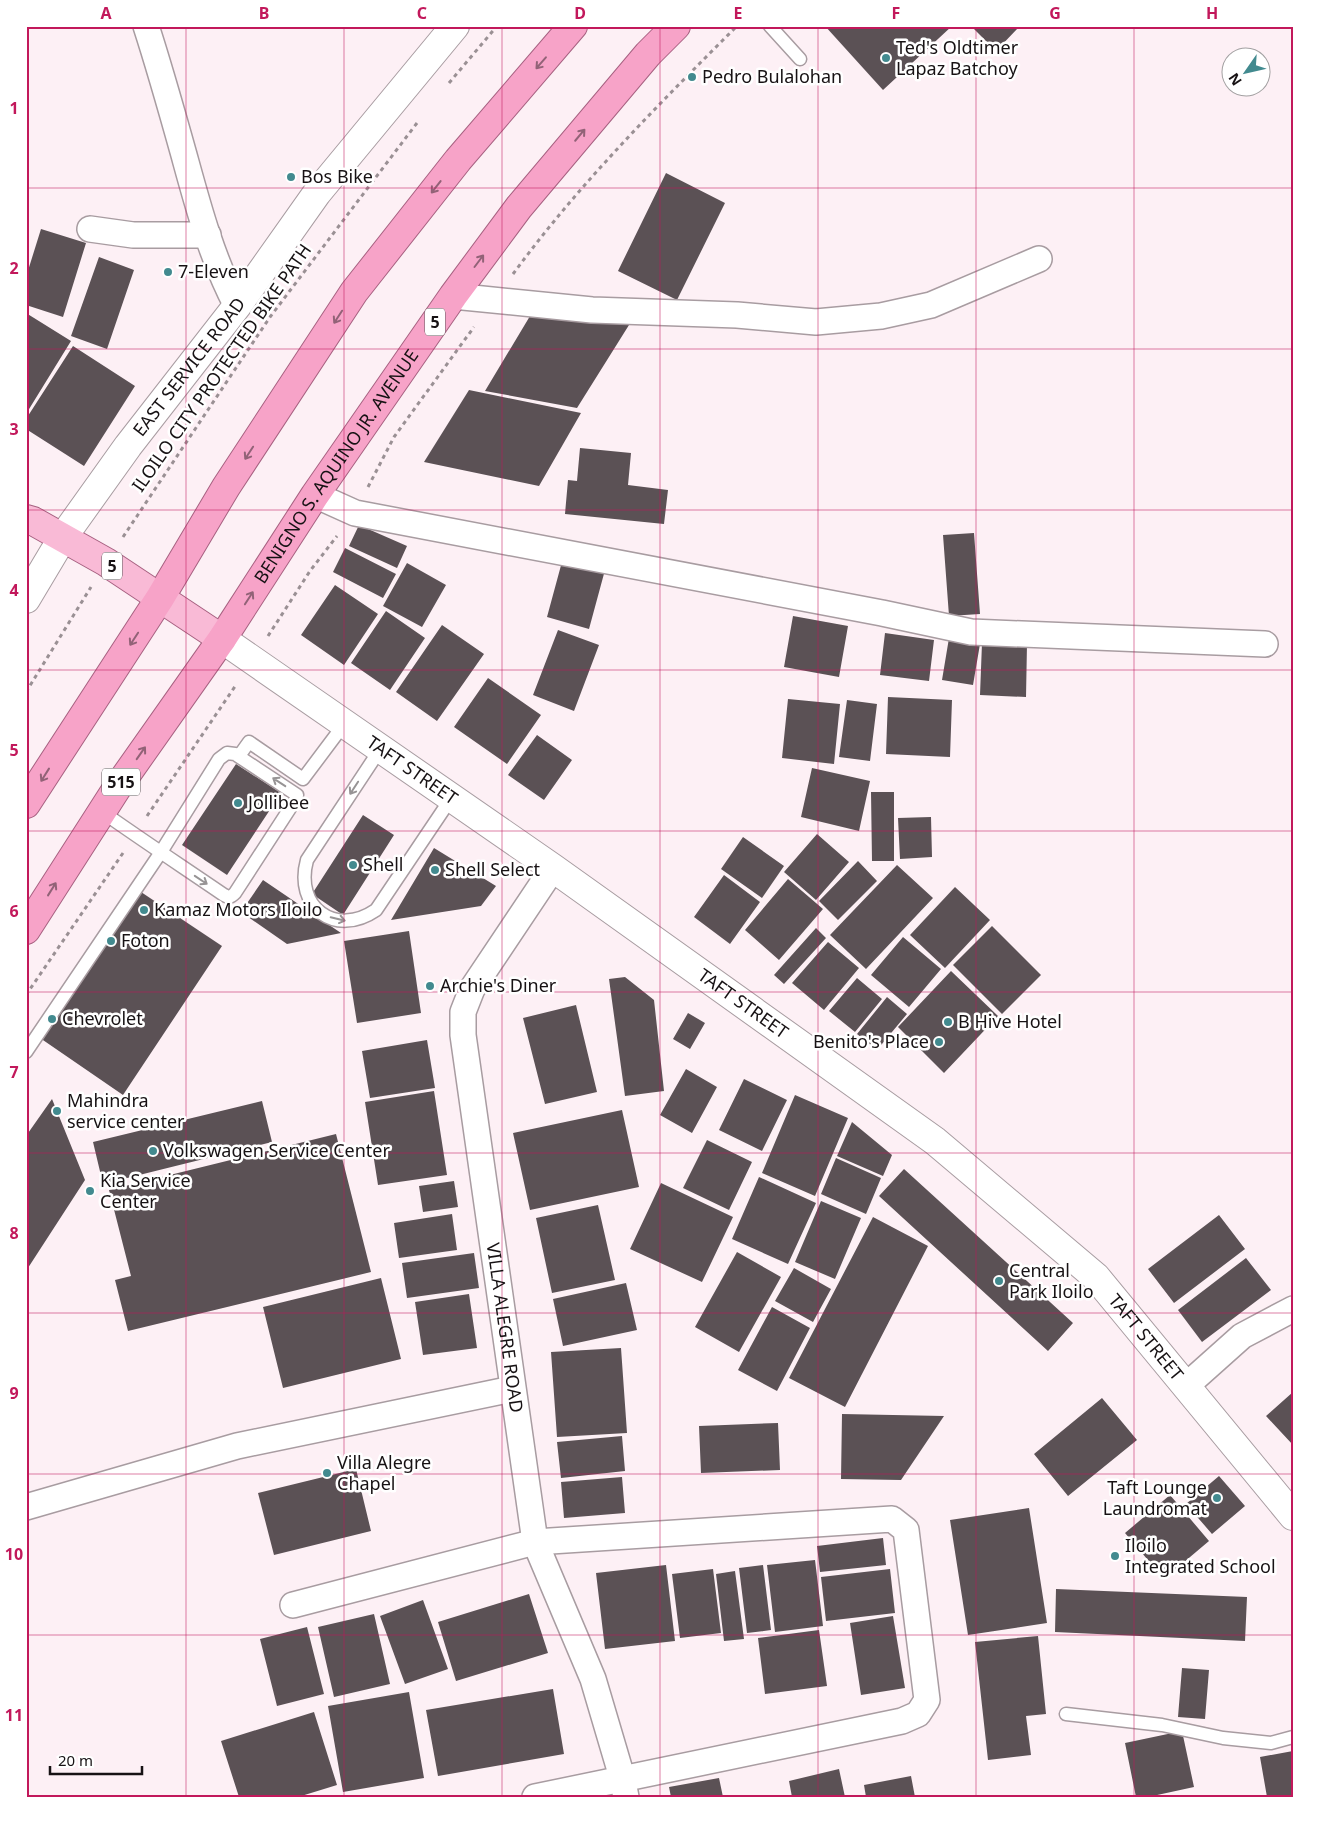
<svg xmlns="http://www.w3.org/2000/svg" width="1319" height="1823" viewBox="0 0 1319 1823" font-family="'Noto Sans',sans-serif">
	<rect width="100%" height="100%" fill="#fdf0f5"/>
	<path fill="#5b5155" d="M825 26H952L883 90Z
		M971 26H1020L996 51Z
		M666 173 725 203 677 300 618 271Z
		M41 229 86 243 63 317 26 305V277Z
		M99 257 134 270 107 349 71 336Z
		M26 313 71 341 26 414Z
		M530 316 629 325 577 408 485 391Z
		M73 346 135 386 84 466 26 429V419Z
		M469 390 581 413 539 486 424 462Z
		M580 448 631 453 628 485 668 490 664 524 565 514 568 480 577 481Z
		M359 525 407 546 397 568 349 546Z
		M974 533 980 614 949 616 943 535Z
		M345 548 396 574 383 598 333 572Z
		M563 558 605 570 589 629 547 617Z
		M407 563 446 585 422 627 383 606Z
		M335 585 378 614 344 665 301 635Z
		M386 611 425 638 390 690 351 663Z
		M793 616 848 626 839 677 784 667Z
		M442 625 484 654 437 721 396 692Z
		M558 630 599 645 574 711 533 695Z
		M885 633 934 640 929 681 880 675Z
		M949 638 980 644 973 685 942 680Z
		M982 643 1027 644 1026 697 980 695Z
		M488 678 541 715 507 764 454 727Z
		M888 697 952 700 950 757 886 754Z
		M788 699 840 704 834 764 782 758Z
		M847 700 877 704 870 761 839 757Z
		M537 735 572 760 544 800 508 775Z
		M236 764 281 793 227 875 182 845Z
		M812 768 870 781 859 831 801 817Z
		M871 792H894V861H872Z
		M363 815 394 835 343 915 312 894Z
		M931 817 932 857 900 859 898 818Z
		M817 834 849 862 816 900 784 872Z
		M743 837 784 866 762 898 721 869Z
		M434 848 496 886 481 906 391 920Z
		M858 861 877 881 838 920 819 901Z
		M897 865 933 898 866 969 830 935Z
		M724 875 760 902 730 944 694 917Z
		M788 879 823 909 779 960 745 930Z
		M263 880 341 933 287 944 241 912Z
		M955 887 990 920 945 968 910 935Z
		M138 890 222 946 123 1095 40 1038Z
		M992 926 1041 975 1002 1014 953 965Z
		M816 928 826 938 784 984 774 975Z
		M409 931 421 1013 357 1023 344 941Z
		M903 937 941 969 909 1007 871 975Z
		M828 942 859 968 824 1010 792 983Z
		M951 971 998 1016 944 1073 898 1027Z
		M625 977 654 1000 664 1091 625 1096 609 979Z
		M857 978 882 999 855 1032 829 1011Z
		M887 997 907 1014 877 1050 857 1034Z
		M576 1005 597 1092 545 1104 523 1018Z
		M688 1013 705 1023 690 1049 673 1039Z
		M427 1040 435 1088 370 1098 362 1051Z
		M686 1069 717 1087 692 1133 660 1115Z
		M744 1079 787 1100 762 1151 719 1130Z
		M434 1091 447 1175 378 1185 365 1102Z
		M795 1095 848 1118 815 1196 762 1173Z
		M52 1099 85 1180 26 1271V1136Z
		M262 1101 272 1142 103 1184 93 1142Z
		M622 1110 639 1187 530 1210 513 1133Z
		M852 1122 892 1155 883 1176 837 1156Z
		M336 1134 371 1272 128 1331 115 1280 131 1276 109 1190Z
		M707 1140 752 1162 729 1210 683 1188Z
		M836 1158 881 1178 866 1214 821 1194Z
		M904 1169 1073 1323 1048 1351 879 1196Z
		M759 1177 816 1203 788 1264 732 1239Z
		M454 1181 458 1207 423 1212 419 1186Z
		M661 1183 733 1217 702 1282 630 1249Z
		M821 1201 861 1218 835 1279 795 1262Z
		M598 1205 615 1280 552 1293 536 1218Z
		M452 1214 457 1250 399 1258 394 1223Z
		M1219 1215 1245 1249 1174 1303 1148 1269Z
		M873 1217 928 1246 845 1407 789 1378Z
		M737 1252 781 1277 739 1352 695 1327Z
		M474 1253 479 1288 407 1298 402 1263Z
		M1246 1258 1271 1290 1202 1342 1178 1310Z
		M794 1268 831 1289 813 1322 775 1301Z
		M381 1278 401 1359 283 1388 263 1307Z
		M626 1283 637 1330 563 1346 553 1299Z
		M469 1294 477 1348 423 1355 415 1302Z
		M772 1307 810 1328 777 1391 738 1370Z
		M621 1348 627 1433 557 1437 551 1352Z
		M1293 1392V1445L1266 1416Z
		M1102 1398 1137 1440 1068 1496 1034 1454Z
		M842 1414 944 1416 901 1480 841 1479Z
		M778 1423 780 1470 701 1473 699 1426Z
		M622 1436 625 1471 561 1478 557 1442Z
		M356 1469 371 1531 274 1555 258 1493Z
		M1219 1476 1245 1506 1212 1534 1186 1504Z
		M622 1477 625 1513 564 1518 561 1482Z
		M1170 1495 1209 1541 1164 1579 1125 1533Z
		M1029 1508 1047 1623 968 1635 950 1520Z
		M883 1538 886 1565 820 1572 817 1546Z
		M815 1560 823 1626 775 1632 767 1565Z
		M666 1565 675 1641 605 1649 596 1573Z
		M763 1565 771 1630 747 1633 739 1568Z
		M713 1569 721 1633 680 1638 672 1574Z
		M890 1569 895 1613 826 1621 821 1577Z
		M735 1571 744 1639 724 1641 716 1574Z
		M1056 1589 1247 1597 1245 1641 1055 1632Z
		M529 1594 548 1653 456 1681 438 1622Z
		M423 1600 448 1669 405 1684 380 1616Z
		M374 1614 390 1684 334 1697 318 1627Z
		M893 1616 905 1688 861 1695 850 1623Z
		M307 1627 324 1694 277 1706 260 1639Z
		M819 1630 827 1686 765 1694 758 1638Z
		M1038 1636 1046 1714 1026 1716 1031 1755 988 1760 975 1642Z
		M1182 1668 1209 1670 1205 1719 1178 1717Z
		M553 1689 564 1754 438 1776 426 1710Z
		M409 1692 424 1778 343 1792 328 1706Z
		M314 1712 337 1785 298 1797H239L221 1741Z
		M1182 1731 1194 1787 1148 1797H1136L1125 1743Z
		M1293 1751V1797H1267L1260 1757Z
		M839 1769 845 1797H792L789 1781Z
		M911 1776 915 1797H866L864 1785Z
		M719 1778 723 1797H671L669 1787Z"/>
	<g fill="none" stroke-linecap="round" stroke-linejoin="round">
		<g stroke="#a89ca1" stroke-width="15">
			<path id="service" d="M770 26 800 59
				M381 748 307 860C294 907 335 938 376 910L452 797
				M239 756 249 742 303 779 345 723
				M26 1052 161 852 219 759 227 753 235 754 297 795 296 799 235 893C231 897 229 898 224 895 183 867 142 840 101 811
				M1066 1714 1162 1725 1223 1738 1271 1743 1293 1737"/>
		</g>
		<g stroke="#a89ca1" stroke-width="28">
			<g id="minor">
				<path d="M146 26C160 69 172 112 184 155 198 206 212 259 237 306"/>
				<path d="M90 229 133 235H208"/>
				<path d="M453 296 592 310 737 315 816 322 881 316 931 305 1039 259"/>
				<path d="M315 495 355 513 882 613 971 632 1265 644"/>
				<path id="s1" d="M553 868 472 989 463 1012V1035L535 1542 593 1679 622 1777 626 1797"/>
				<path d="M1186 1386 1242 1336 1293 1309"/>
				<path d="M26 1507 237 1446 512 1389"/>
				<path d="M293 1605 535 1542 892 1519 906 1530 927 1700 918 1714 902 1721 535 1797"/>
			</g>
		</g>
		<g stroke="#a89ca1" stroke-width="30">
			<g id="tertiary">
				<path id="s2" d="M26 599 63 537 128 446 237 306 317 193 455 26"/>
			</g>
		</g>
		<g stroke="#a89ca1" stroke-width="30">
			<g id="secondary">
				<path id="s3" d="M222 639 553 868 935 1141 1096 1277 1293 1516"/>
			</g>
		</g>
		<g stroke="#a76181" stroke-width="30">
			<path id="primary" d="M26 519 33 521 106 562 222 639"/>
		</g>
		<g stroke="#a76181" stroke-width="30">
			<g id="trunk">
				<path d="M26 804 160 598 226 487 354 292 458 160 573 26"/>
				<path id="s4" d="M26 930 117 788 222 639 315 495 453 296 519 207 648 54 676 26"/>
			</g>
		</g>
		<path stroke="#9a9094" stroke-width="3" stroke-dasharray="4 4" stroke-linecap="butt" d="M449 83 497 26
			M513 274C579 184 658 105 737 26
			M368 487 394 437 474 327
			M123 537 270 317 417 123
			M268 636 310 571 337 536
			M26 692 91 587
			M147 816 236 685
			M26 995 123 853"/>
		<use href="#service" stroke="#fff" stroke-width="12"/>
		<use href="#minor" stroke="#fff" stroke-width="25"/>
		<use href="#tertiary" stroke="#fff" stroke-width="28"/>
		<use href="#secondary" stroke="#fff" stroke-width="28"/>
		<use href="#primary" stroke="#f9bad6" stroke-width="28"/>
		<use href="#trunk" stroke="#f7a3c8" stroke-width="28"/>
	</g>
	<defs><path id="oneway-shaft" d="M-6 0H5M1.5-3L5.5 0L1.5 3" fill="none" stroke-width="1.6" stroke-linecap="round" stroke-linejoin="round" transform="scale(1.25)"/></defs>
	<g stroke="#926277">
		<use href="#oneway-shaft" transform="translate(541 63) rotate(131)"/>
		<use href="#oneway-shaft" transform="translate(580 135) rotate(-50)"/>
		<use href="#oneway-shaft" transform="translate(436 187) rotate(128)"/>
		<use href="#oneway-shaft" transform="translate(479 261) rotate(-53)"/>
		<use href="#oneway-shaft" transform="translate(338 317) rotate(123)"/>
		<use href="#oneway-shaft" transform="translate(249 453) rotate(123)"/>
		<use href="#oneway-shaft" transform="translate(249 598) rotate(-57)"/>
		<use href="#oneway-shaft" transform="translate(134 639) rotate(123)"/>
		<use href="#oneway-shaft" transform="translate(141 753) rotate(-55)"/>
		<use href="#oneway-shaft" transform="translate(45 775) rotate(122)"/>
		<use href="#oneway-shaft" transform="translate(52 889) rotate(-58)"/>
	</g>
	<g stroke="#979495">
		<use href="#oneway-shaft" transform="translate(279 782) rotate(-147)"/>
		<use href="#oneway-shaft" transform="translate(354 788) rotate(123)"/>
		<use href="#oneway-shaft" transform="translate(201 880) rotate(34)"/>
		<use href="#oneway-shaft" transform="translate(338 919) rotate(13)"/>
	</g>
	<path fill="none" stroke="#c2185b" stroke-width="1" stroke-opacity="0.55" d="M186 26V1797M344 26V1797M502 26V1797M660 26V1797M818 26V1797M976 26V1797M1134 26V1797M26 188H1293M26 349H1293M26 510H1293M26 670H1293M26 831H1293M26 992H1293M26 1153H1293M26 1313H1293M26 1474H1293M26 1635H1293"/>
	<g fill="#428a8f" stroke="#fff" stroke-width="2">
		<circle cx="886" cy="58" r="5"/>
		<circle cx="692" cy="77" r="5"/>
		<circle cx="291" cy="177" r="5"/>
		<circle cx="168" cy="272" r="5"/>
		<circle cx="238" cy="803" r="5"/>
		<circle cx="353" cy="865" r="5"/>
		<circle cx="435" cy="870" r="5"/>
		<circle cx="144" cy="910" r="5"/>
		<circle cx="111" cy="941" r="5"/>
		<circle cx="430" cy="986" r="5"/>
		<circle cx="52" cy="1019" r="5"/>
		<circle cx="948" cy="1022" r="5"/>
		<circle cx="939" cy="1042" r="5"/>
		<circle cx="57" cy="1111" r="5"/>
		<circle cx="153" cy="1151" r="5"/>
		<circle cx="90" cy="1191" r="5"/>
		<circle cx="999" cy="1281" r="5"/>
		<circle cx="327" cy="1473" r="5"/>
		<circle cx="1217" cy="1498" r="5"/>
		<circle cx="1115" cy="1556" r="5"/>
	</g>
	<g text-anchor="middle" stroke-width="5" stroke-linejoin="round" paint-order="stroke">
		<g fill="#fff" stroke="#5d595a" stroke-width="1">
			<rect x="425" y="308.5" width="20" height="27" rx="4"/>
			<rect x="102" y="552.5" width="20" height="27" rx="4"/>
			<rect x="102" y="768.5" width="38" height="27" rx="4"/>
		</g>
		<g font-size="16" font-weight="bold" fill="#171214">
			<text x="435" y="328">5</text>
			<text x="112" y="572">5</text>
			<text x="121" y="788">515</text>
		</g>
		<g font-size="18" fill="#171214" stroke="#fff" text-anchor="start">
			<text x="896" y="54">Ted's Oldtimer<tspan x="896" dy="21">Lapaz Batchoy</tspan></text>
			<text x="702" y="83">Pedro Bulalohan</text>
			<text x="301" y="183">Bos Bike</text>
			<text x="178" y="278">7-Eleven</text>
			<text x="248" y="809">Jollibee</text>
			<text x="363" y="871">Shell</text>
			<text x="445" y="876">Shell Select</text>
			<text x="154" y="916">Kamaz Motors Iloilo</text>
			<text x="121" y="947">Foton</text>
			<text x="440" y="992">Archie's Diner</text>
			<text x="62" y="1025">Chevrolet</text>
			<text x="958" y="1028">B Hive Hotel</text>
			<text x="929" y="1048" text-anchor="end">Benito's Place</text>
			<text x="67" y="1107">Mahindra<tspan x="67" dy="21">service center</tspan></text>
			<text x="163" y="1157">Volkswagen Service Center</text>
			<text x="100" y="1187">Kia Service<tspan x="100" dy="21">Center</tspan></text>
			<text x="1009" y="1277">Central<tspan x="1009" dy="21">Park Iloilo</tspan></text>
			<text x="337" y="1469">Villa Alegre<tspan x="337" dy="21">Chapel</tspan></text>
			<text x="1207" y="1494" text-anchor="end">Taft Lounge<tspan x="1207" dy="21">Laundromat</tspan></text>
			<text x="1125" y="1552">Iloilo<tspan x="1125" dy="21">Integrated School</tspan></text>
		</g>
		<g font-size="18" fill="#171214" stroke="#fff">
			<text dy="6" stroke="none"><textPath href="#s2" startOffset="284">EAST SERVICE ROAD</textPath></text>
			<text transform="translate(222 368) rotate(-55)" y="6">ILOILO CITY PROTECTED BIKE PATH</text>
			<text dy="6" stroke="none"><textPath href="#s4" startOffset="558">BENIGNO S. AQUINO JR. AVENUE</textPath></text>
			<text dy="6" stroke="none"><textPath href="#s3" startOffset="231">TAFT STREET</textPath></text>
			<text dy="6" stroke="none"><textPath href="#s3" startOffset="636">TAFT STREET</textPath></text>
			<text dy="6" stroke="none"><textPath href="#s1" startOffset="489">VILLA ALEGRE ROAD</textPath></text>
			<text dy="6" stroke="none"><textPath href="#s3" startOffset="1161">TAFT STREET</textPath></text>
		</g>
	</g>
	<rect width="1319" height="1823" fill="none" stroke="#ffffff" stroke-width="55"/>
	<g transform="translate(1246 72) rotate(236)"><circle r="24" fill="#ffffff" stroke="#a2a0a1"/>
	<path d="M0-4L9 19L0 12L-9 19Z" fill="#428a8f"/>
	<text y="-8" font-size="14" font-weight="bold" text-anchor="middle" fill="#171214">N</text>
	</g>
	<path d="M50 1766v8h92v-8" fill="none" stroke="#171214" stroke-width="2.5"/>
	<text x="58" y="1766" font-size="15" fill="#171214" stroke="#ffffff" stroke-width="4" paint-order="stroke">20 m</text>
	<rect x="28" y="28" width="1264" height="1768" fill="none" stroke="#c2185b" stroke-width="2"/>
	<g font-size="16" text-anchor="middle" font-weight="bold" fill="#c2185b">
		<text x="106" y="19">A</text>
		<text x="264" y="19">B</text>
		<text x="422" y="19">C</text>
		<text x="580" y="19">D</text>
		<text x="738" y="19">E</text>
		<text x="896" y="19">F</text>
		<text x="1055" y="19">G</text>
		<text x="1212" y="19">H</text>
		<text x="14" y="114">1</text>
		<text x="14" y="274">2</text>
		<text x="14" y="435">3</text>
		<text x="14" y="596">4</text>
		<text x="14" y="756">5</text>
		<text x="14" y="917">6</text>
		<text x="14" y="1078">7</text>
		<text x="14" y="1239">8</text>
		<text x="14" y="1399">9</text>
		<text x="14" y="1560">10</text>
		<text x="14" y="1721">11</text>
	</g>
</svg>
